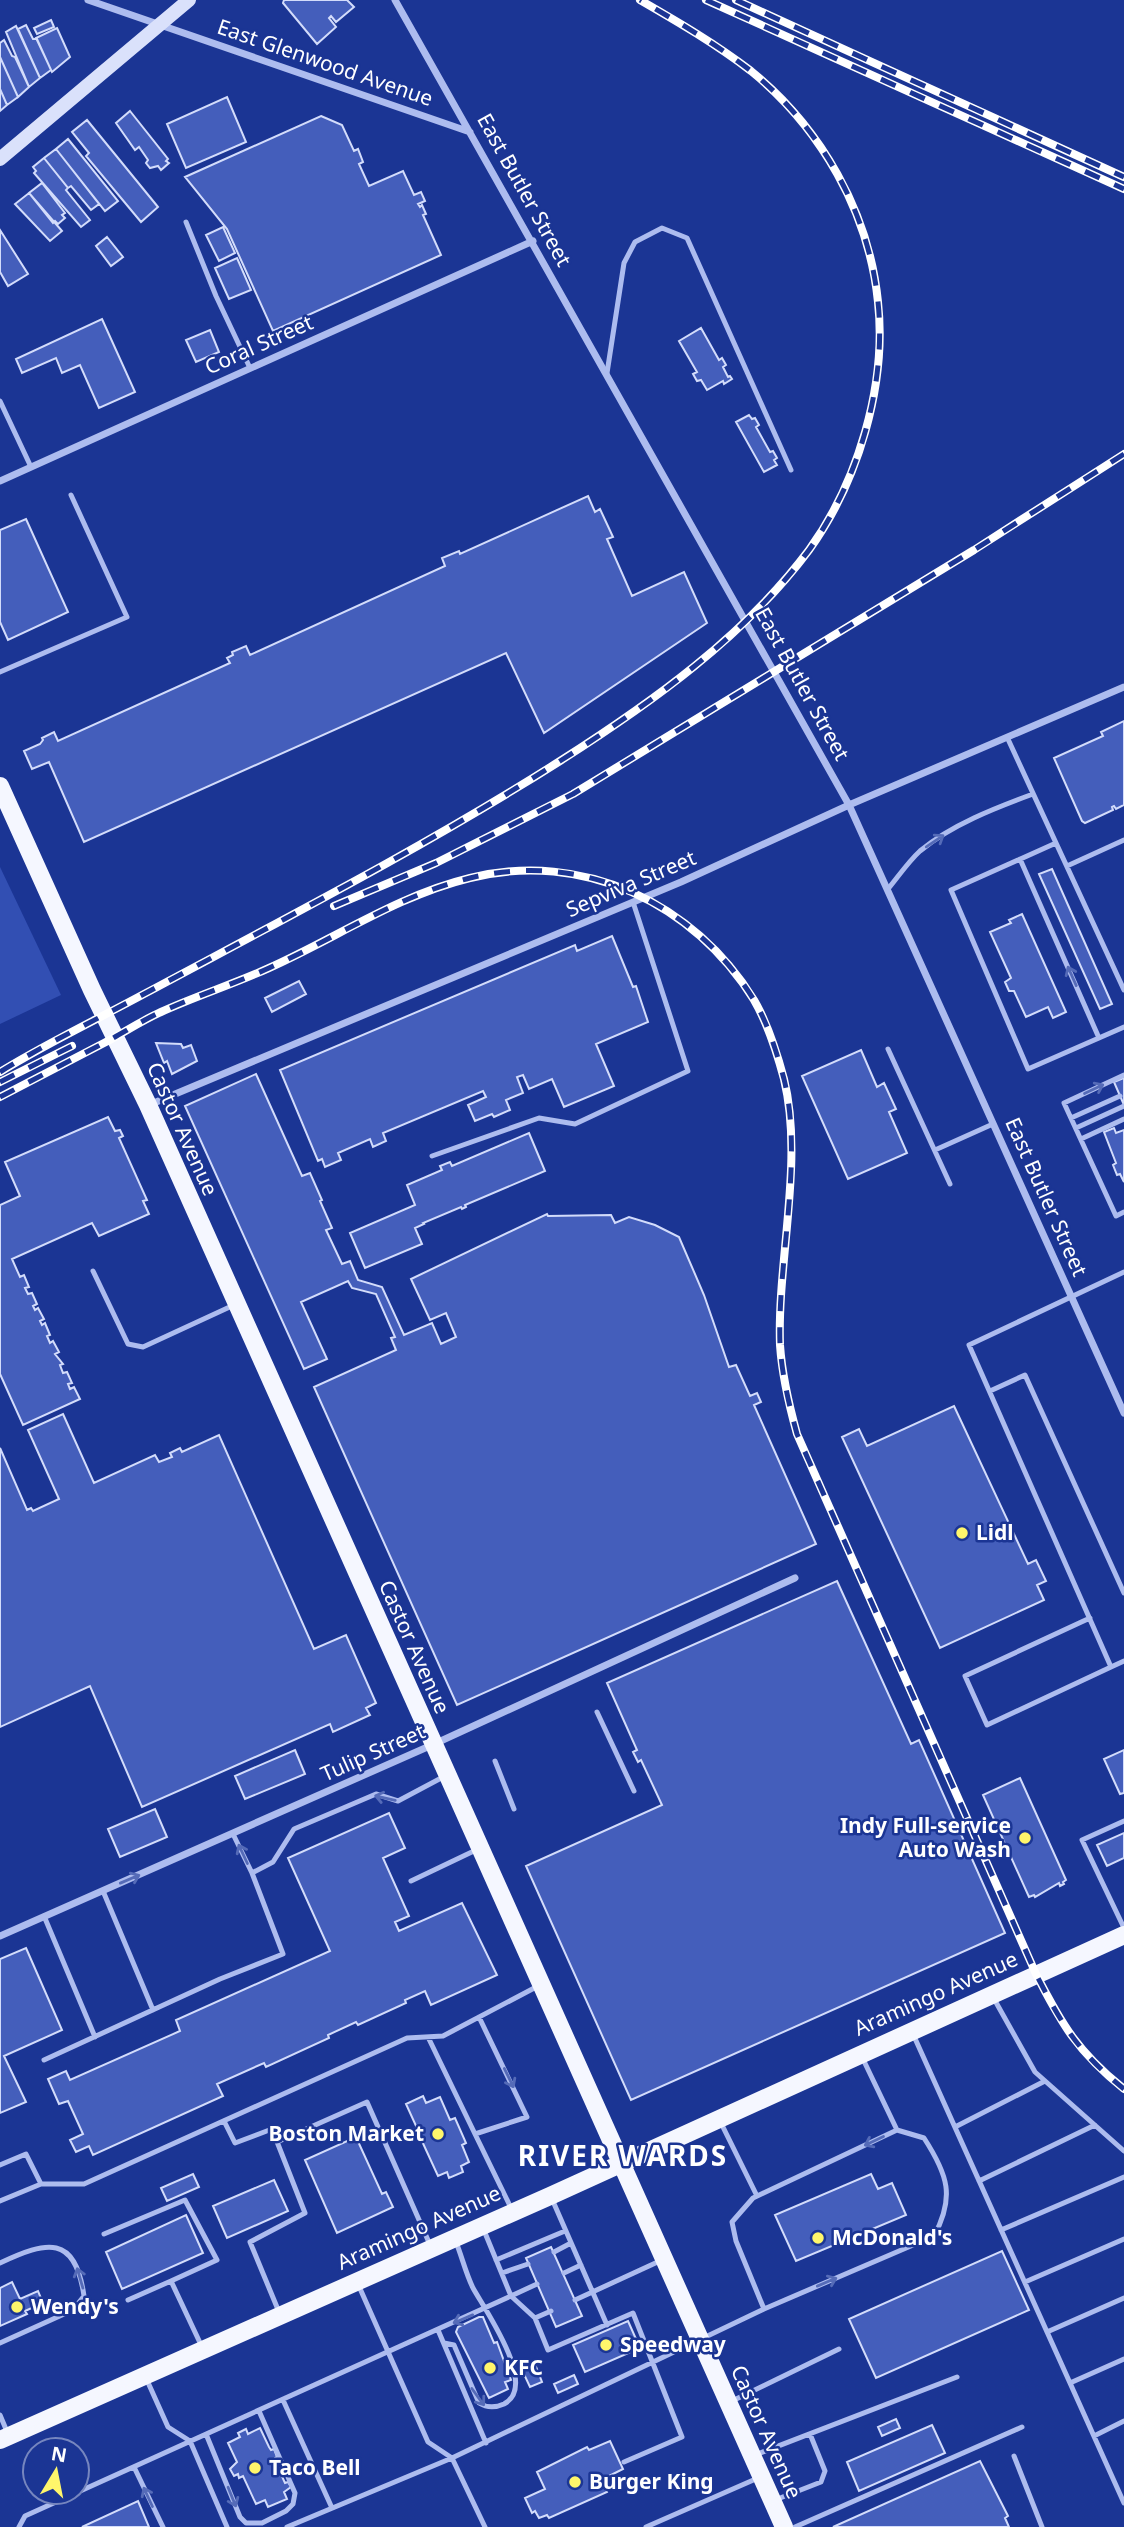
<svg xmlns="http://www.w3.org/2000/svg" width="1124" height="2527" viewBox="0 0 1124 2527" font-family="'Noto Sans',sans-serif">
	<rect width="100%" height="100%" fill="#1b3594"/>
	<path fill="#324fb3" d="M0 867 61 995 0 1024Z"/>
	<path fill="#445ebb" stroke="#d3dcfb" stroke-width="2" d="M284 0H347L354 7 336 22 331 16 329 18 336 27 317 44 283 3Z
		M51 20 54 27 37 34 34 28Z
		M26 25 33 39H37L51 70 40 78 18 29Z
		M16 26 40 78 29 87 6 32Z
		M57 28 70 57 52 72 36 38Z
		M4 40 12 56 15 57 29 87 18 97 0 57V43Z
		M0 57 18 97 7 105 0 89Z
		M0 89 7 105 0 111Z
		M227 97 246 142 186 168 167 124Z
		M130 111 168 159 166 161 169 163 161 170 158 166 150 168 146 163 148 160 139 147 135 150 116 123Z
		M321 116 342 125 354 151 358 149 363 162 359 164 369 186 403 171 414 195 421 192 425 201 418 204 420 207 422 205 426 214 423 215 441 255 273 331 227 229 185 177Z
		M87 120 158 207 141 222 86 156 89 153 72 132Z
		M68 139 118 201 105 211 56 149Z
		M56 149 99 204 91 210 71 186 68 188 44 158Z
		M44 158 68 188 66 190 90 220 81 227 34 173 36 171 33 167Z
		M42 183 65 213 62 215 65 218 58 224 55 221 53 223 29 193Z
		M29 193 62 231 50 241 15 204Z
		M223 227 235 253 219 261 206 235Z
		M0 230 28 274 8 286 0 272Z
		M107 237 123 257 111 266 96 246Z
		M237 258 251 290 229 299 215 268Z
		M102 319 135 392 99 408 80 365 62 373 56 358 22 373 16 359Z
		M701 328 719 360 722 358 726 365 723 367 728 377 730 376 732 379 724 384 723 381 707 390 701 380 697 381 693 374 697 372 679 341Z
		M210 330 219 352 196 362 186 340Z
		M749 415 752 419 755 418 759 425 756 427 770 452 773 451 777 458 774 460 777 465 764 472 736 422Z
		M588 496 595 512 600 509 613 537 607 539 632 596 684 572 707 623 544 733 506 653 84 842 49 762 32 769 24 751 40 744 43 740 42 738 54 732 58 741 230 663 227 658 233 655 232 652 246 646 250 655 445 566 442 558 459 551 460 554Z
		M26 519 68 612 8 640 0 622V530Z
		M1124 721V805L1116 809 1114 806 1112 807 1113 810 1085 823 1082 821 1054 758 1103 736 1101 732Z
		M1052 869 1112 1004 1100 1009 1039 874Z
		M1022 914 1066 1012 1053 1018 1048 1007 1026 1017 1014 991H1009L1005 982 1011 978 990 932 1011 923 1009 920Z
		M612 936 633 987 636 986 648 1022 596 1044 614 1086 564 1107 552 1079 529 1089 523 1075 517 1077 523 1093 506 1100 510 1110 494 1117 492 1114 475 1121 468 1105 486 1097 483 1091 383 1133 386 1141 373 1147 370 1139 338 1153 341 1160 325 1167 322 1159 318 1161 280 1070 575 945 577 951Z
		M299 981 306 994 272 1012 265 998Z
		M156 1043 181 1044 183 1048 191 1045 197 1061 172 1074 167 1061 164 1063Z
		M861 1050 877 1087 884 1083 896 1109 889 1112 907 1153 848 1179 802 1076Z
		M256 1074 302 1176 310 1173 322 1200 320 1201 332 1228 326 1230 342 1264 350 1261 358 1280 382 1287 404 1335 432 1323 441 1344 456 1337 446 1313 430 1320 411 1279 547 1214 548 1216 611 1215 615 1223 629 1217 655 1225 679 1237 704 1295 729 1367 736 1365 750 1396 757 1393 761 1402 754 1405 816 1544 457 1705 314 1387 396 1350 391 1338 395 1337 376 1294 352 1288 348 1281 301 1302 327 1359 304 1369 185 1106Z
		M1124 1078V1105L1114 1082Z
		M108 1117 115 1131 120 1130 123 1136 119 1138 147 1200 143 1201 149 1214 99 1236 92 1223 12 1259 20 1277 24 1275 29 1287 25 1288 28 1294 32 1293 37 1304 33 1306 35 1310 38 1308 44 1319 40 1321 42 1325 45 1323 50 1335 47 1336 50 1343 53 1341 59 1352 55 1354 63 1364 60 1365 63 1373 67 1372 72 1383 68 1384 70 1389 74 1387 80 1399 23 1425 0 1374V1205L20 1196 5 1162Z
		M1114 1128 1116 1133 1124 1130V1182L1120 1174 1117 1175 1113 1165 1116 1163 1104 1132Z
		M529 1133 545 1171 465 1205 466 1207 462 1209 461 1207 423 1223 424 1224 415 1228 422 1244 365 1268 350 1233 415 1205 407 1185 442 1170 440 1166 450 1162 452 1166Z
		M954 1406 1028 1564 1036 1560 1046 1581 1037 1585 1044 1600 940 1648 842 1437 859 1429 867 1446Z
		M63 1414 94 1483 155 1455 159 1462 172 1457 170 1453 180 1448 182 1452 219 1435 314 1649 346 1635 376 1703 366 1708 370 1715 333 1732 330 1724 142 1807 90 1686 0 1727V1448L27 1510 31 1508 33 1511 59 1499 28 1430Z
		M837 1581 911 1744 919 1740 1005 1933 631 2100 526 1866 662 1805 641 1760 638 1762 633 1752 637 1750 607 1683Z
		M295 1750 305 1774 245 1799 235 1776Z
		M1124 1750V1793L1120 1794 1104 1759Z
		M1020 1778 1066 1880 1063 1882 1064 1884 1060 1886 1059 1883 1035 1897 1034 1895 1029 1897 983 1795Z
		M155 1809 167 1837 120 1857 108 1829Z
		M389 1813 405 1848 383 1858 409 1916 395 1922 399 1931 462 1903 497 1975 431 2005 425 1991 405 2000 406 2003 358 2025 356 2022 328 2035 329 2038 266 2067 264 2063 217 2084 223 2096 93 2155 89 2146 76 2152 70 2140 83 2134 68 2101 59 2104 48 2079 66 2071 70 2080 180 2031 176 2020 330 1951 288 1858Z
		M1124 1833V1858L1107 1866 1097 1845Z
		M26 1948 62 2030 4 2056 26 2102 0 2113V1959Z
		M423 2096 426 2103 440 2097 450 2120 455 2118 466 2143 462 2145 469 2162 461 2166 463 2172 449 2178 447 2172 438 2176 421 2139 417 2140 413 2130 417 2128 406 2104Z
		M356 2137 382 2194 386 2192 393 2207 337 2233 305 2160Z
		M193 2174 199 2187 167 2201 161 2188Z
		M871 2174 878 2189 892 2183 906 2215 796 2261 775 2215Z
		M274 2180 288 2211 227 2238 213 2206Z
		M186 2215 203 2253 122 2289 106 2252Z
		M551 2247 582 2316 556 2327 526 2258Z
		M1002 2251 1029 2310 876 2378 849 2319Z
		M12 2282 20 2299 38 2291 43 2303 25 2311 27 2314 0 2326V2288Z
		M479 2317H483L494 2343 497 2342 511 2380 505 2382 508 2389 489 2398 456 2332 458 2327Z
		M628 2321 640 2348 585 2372 573 2345Z
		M535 2364 542 2382 530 2387 522 2370Z
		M574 2375 578 2384 558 2393 554 2384Z
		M896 2419 900 2428 882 2436 878 2427Z
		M932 2425 945 2453 859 2491 847 2462Z
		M260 2428 269 2447 271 2450 274 2449 277 2457 275 2458V2461L285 2483 288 2482 291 2487 284 2492 287 2499 268 2507 265 2500 256 2504 243 2476 239 2478 238 2474 234 2476 230 2469 237 2462 228 2443 240 2437 238 2433 246 2429 248 2434Z
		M610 2441 623 2469 607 2477 612 2487 606 2489 607 2492 549 2518 547 2515 539 2518 535 2511 532 2513 525 2498 545 2489 537 2472 587 2447 589 2450Z
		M980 2461 1008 2516 1005 2518 1009 2527H833Z
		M138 2501 149 2527H82Z"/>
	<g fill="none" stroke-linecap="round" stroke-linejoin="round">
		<path stroke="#adbcef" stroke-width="5" d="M186 222 216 296 250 368
			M607 373 624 263 635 242 662 228 687 238 791 470
			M0 401 31 467
			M0 672 127 617 71 495
			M1007 737 1124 990
			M1056 843 951 890 1028 1069 1124 1027
			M1020 859 1099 1038
			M1067 866 1124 840
			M888 889C898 877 908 862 920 851 951 825 995 808 1033 794
			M888 1049 950 1184
			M1124 1075 1064 1103 1116 1216 1124 1212
			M1071 1118 1120 1096
			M1076 1128 1124 1106
			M1081 1139 1124 1119
			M935 1150 993 1124
			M432 1156 539 1118 575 1124 688 1071 633 902
			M93 1271 128 1344 143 1347 234 1305
			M1124 1272 969 1345 1111 1667 1124 1661
			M990 1391 1025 1375 1124 1593
			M1090 1618 965 1676 987 1725 1111 1667
			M597 1712 634 1791
			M495 1761 514 1809
			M1124 1821 1082 1840 1124 1928
			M252 1873 273 1862 294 1829 376 1794 398 1801 445 1776
			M411 1881 476 1850
			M103 1891 153 2010
			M44 1916 95 2037
			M993 1997 1035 2072 1124 2151
			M913 2034 1124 2503
			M428 2037 475 2134 527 2117 479 2017
			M862 2057 897 2130
			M44 2060 220 1979 283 1954 252 1873 233 1834
			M224 2121 235 2143 272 2129 305 2213 250 2242 279 2312
			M721 2123 757 2196
			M955 2127 1045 2081
			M475 2134 512 2210
			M277 2142 367 2102 431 2247
			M0 2165 26 2154 41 2184 0 2201
			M979 2181 1095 2125
			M41 2184H84L407 2038 443 2036 540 1985
			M552 2199 607 2325
			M1001 2230 1124 2177
			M104 2234 185 2200 217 2260 171 2281
			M554 2252 571 2243
			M496 2260 565 2231
			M0 2263C47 2241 75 2234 84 2296L73 2310 0 2343
			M502 2273 528 2264
			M564 2273 581 2265
			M1025 2282 1124 2239
			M358 2284 428 2442 452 2458 485 2527
			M537 2284 511 2296 535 2318 548 2350 633 2313 682 2437 624 2462
			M128 2300 171 2281 202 2347
			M575 2300 662 2260
			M535 2318 551 2311
			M438 2330 486 2443
			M1047 2332 1124 2298
			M444 2343 454 2345 479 2403C487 2408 495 2408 504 2404 539 2386 485 2310 473 2288 466 2274 462 2257 456 2242
			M146 2378 168 2427 190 2441 227 2527
			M1070 2383 1124 2359
			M283 2400 332 2508
			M732 2401 839 2349
			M0 2415 8 2434
			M206 2434 240 2517 246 2523H262L286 2511 293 2504 295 2493 259 2411
			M1094 2436 1124 2421
			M755 2455 957 2377
			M1014 2456 1042 2527
			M134 2467 163 2527
			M775 2500 821 2482 825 2471 810 2434
			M19 2527 25 2516 511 2296 483 2228
			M287 2527 452 2458 764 2309 934 2236C955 2197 948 2175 924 2138L897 2130 753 2198 732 2222 736 2241 764 2309
			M646 2527 758 2478
			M795 2527 1022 2427"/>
		<path stroke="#adbcef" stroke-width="7" d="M88 0 470 132
			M395 0 849 805 1124 1413
			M0 481 533 241
			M149 1105 681 882 849 805 1124 687
			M0 1936 432 1745 795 1578"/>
		<path stroke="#dae1fb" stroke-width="14" d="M0 159 189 0"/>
		<path stroke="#f5f7ff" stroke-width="18" d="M0 786 92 990 148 1105 784 2527
			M0 2440 550 2196 1124 1935"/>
		<g stroke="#fff" stroke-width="8">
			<path id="rail" d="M706 0 1124 189
				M736 0 1124 177
				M334 906 436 863 573 794 974 550 1124 454
				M0 1072C47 1043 96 1020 144 994 284 919 426 846 560 761 651 703 744 637 809 550 858 482 887 385 878 302 869 212 821 128 751 71 716 44 678 22 640 0
				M0 1082 72 1046
				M0 1097C35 1079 69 1061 104 1043 123 1033 141 1021 161 1012 196 996 234 984 269 968 336 938 399 895 470 878 583 850 694 903 754 1000 768 1024 777 1053 784 1079 804 1161 777 1261 780 1345 782 1375 789 1405 797 1434L1036 1974C1062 2025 1078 2052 1124 2089"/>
		</g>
		<use href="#rail" stroke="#1b3594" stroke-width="5" stroke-dasharray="16" stroke-linecap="butt"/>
	</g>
	<defs><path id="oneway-shaft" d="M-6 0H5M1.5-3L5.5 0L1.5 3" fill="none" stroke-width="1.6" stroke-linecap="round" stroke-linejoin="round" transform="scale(1.75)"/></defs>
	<g stroke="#556bb8">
		<use href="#oneway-shaft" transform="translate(935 841) rotate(-34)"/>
		<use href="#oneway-shaft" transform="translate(1072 976) rotate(-114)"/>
		<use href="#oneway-shaft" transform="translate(1094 1089) rotate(-25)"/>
		<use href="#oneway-shaft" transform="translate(385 1798) rotate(-167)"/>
		<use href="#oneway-shaft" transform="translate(243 1854) rotate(-115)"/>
		<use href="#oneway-shaft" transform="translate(130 1879) rotate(-23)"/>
		<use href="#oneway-shaft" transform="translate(509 2078) rotate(64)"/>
		<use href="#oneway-shaft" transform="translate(874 2141) rotate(155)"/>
		<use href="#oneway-shaft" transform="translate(80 2278) rotate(-106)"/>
		<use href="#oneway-shaft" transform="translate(827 2282) rotate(-23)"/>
		<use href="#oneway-shaft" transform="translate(463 2319) rotate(157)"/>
		<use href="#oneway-shaft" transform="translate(478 2397) rotate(54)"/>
		<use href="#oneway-shaft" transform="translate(148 2497) rotate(-115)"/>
		<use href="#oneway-shaft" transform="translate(232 2497) rotate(68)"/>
	</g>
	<g fill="#fff66b" stroke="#1b3594" stroke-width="2.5">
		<circle cx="962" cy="1533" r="7"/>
		<circle cx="1025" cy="1838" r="7"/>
		<circle cx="438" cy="2134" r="7"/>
		<circle cx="818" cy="2238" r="7"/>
		<circle cx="17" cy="2307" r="7"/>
		<circle cx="606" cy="2345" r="7"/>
		<circle cx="490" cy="2368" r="7"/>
		<circle cx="255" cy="2468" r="7"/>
		<circle cx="575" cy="2482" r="7"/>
	</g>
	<g text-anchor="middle" stroke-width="5" stroke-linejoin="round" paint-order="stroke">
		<g font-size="21" fill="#fff" stroke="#1b3594">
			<text transform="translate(325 63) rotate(19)" y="7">East Glenwood Avenue</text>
			<text transform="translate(524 190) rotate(61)" y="7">East Butler Street</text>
			<text transform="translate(259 345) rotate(-24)" y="7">Coral Street</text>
			<text transform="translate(802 684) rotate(61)" y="7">East Butler Street</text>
			<text transform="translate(631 884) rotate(-23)" y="7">Sepviva Street</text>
			<text transform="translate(182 1129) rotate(66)" y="7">Castor Avenue</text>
			<text transform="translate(1046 1197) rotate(66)" y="7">East Butler Street</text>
			<text transform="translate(414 1647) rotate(66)" y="7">Castor Avenue</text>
			<text transform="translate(373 1753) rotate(-24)" y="7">Tulip Street</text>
			<text transform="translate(936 1994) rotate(-24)" y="7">Aramingo Avenue</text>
			<text transform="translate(419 2228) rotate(-24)" y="7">Aramingo Avenue</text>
			<text transform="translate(766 2432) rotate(66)" y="7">Castor Avenue</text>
		</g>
		<g font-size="21" font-weight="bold" fill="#fff" stroke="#1b3594" text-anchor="start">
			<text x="976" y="1540">Lidl</text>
			<text x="1011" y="1833" text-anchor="end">Indy Full-service<tspan x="1011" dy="24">Auto Wash</tspan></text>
			<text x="424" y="2141" text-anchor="end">Boston Market</text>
			<text x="832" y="2245">McDonald's</text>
			<text x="31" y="2314">Wendy's</text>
			<text x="620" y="2352">Speedway</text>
			<text x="504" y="2375">KFC</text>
			<text x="269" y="2475">Taco Bell</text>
			<text x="589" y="2489">Burger King</text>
		</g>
		<g font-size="28" font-weight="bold" letter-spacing="2" fill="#fff" stroke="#1b3594">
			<text x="623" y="2166">RIVER WARDS</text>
		</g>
	</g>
	<g transform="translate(56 2471) rotate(10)"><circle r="33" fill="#1b3594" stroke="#7686bf" stroke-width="2"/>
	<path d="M0-5L12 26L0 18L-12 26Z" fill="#fff66b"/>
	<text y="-10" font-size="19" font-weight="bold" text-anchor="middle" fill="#ffffff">N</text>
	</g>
</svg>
